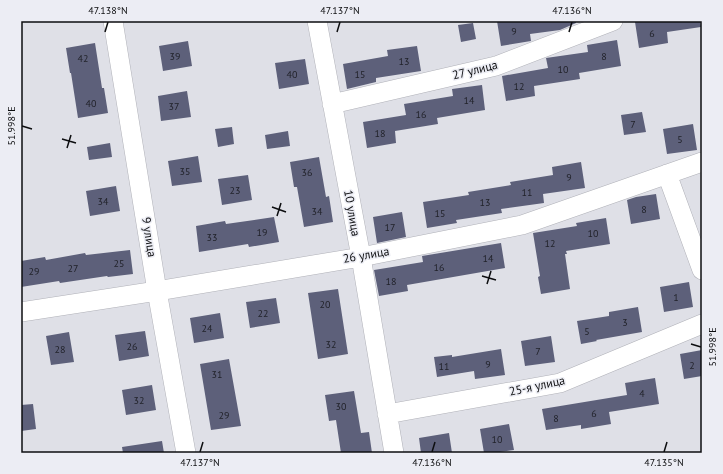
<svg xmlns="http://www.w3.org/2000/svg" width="723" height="474" viewBox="0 0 723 474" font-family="'PT Sans',sans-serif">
	<rect width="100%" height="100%" fill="#dfe0e7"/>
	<path fill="#5d607a" d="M497 21H576V23L560 30 530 34 531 41 501 46Z
		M643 21H700L701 27 667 32 668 43 639 48 635 22Z
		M473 23 476 39 461 42 458 25Z
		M617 40 621 66 579 73 580 79 534 86 535 96 506 101 502 76 548 68 546 58 588 52 587 45Z
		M188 41 192 66 163 71 159 46Z
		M95 43 102 88H104L108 113 78 118 71 73H70L66 48Z
		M417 46 421 71 376 78V82L347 89 343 64 388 56 387 50Z
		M305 59 309 84 279 89 275 63Z
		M482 85 485 110 437 118 438 124 395 131 396 143 367 148 363 122 406 115 404 104 453 96 452 89Z
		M187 91 191 117 161 121 158 96Z
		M642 112 646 132 624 135 621 115Z
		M693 124 697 150 667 154 663 129Z
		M232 127 234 144 218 147 215 129Z
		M288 131 290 146 267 149 265 135Z
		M110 143 112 157 89 160 87 147Z
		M198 156 202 182 172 186 168 161Z
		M319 157 326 197 329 196 333 222 304 227 297 187H294L290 162Z
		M581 162 585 188 543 194 544 203 501 209 502 213 456 220 457 223 427 228 423 202 469 195 468 192 511 185 510 182 553 175 552 167Z
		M248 175 252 200 222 205 218 179Z
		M116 186 120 211 90 216 86 191Z
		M656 194 660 219 631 224 627 200 636 197Z
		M402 212 406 237 377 243 373 217Z
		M274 217 279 242 249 247 248 244 199 252 196 226 225 221 226 224Z
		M606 218 610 244 566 251 567 254H565L570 289 541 294 538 277 540 276 533 233 577 226 576 223Z
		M501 243 505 268 407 285 408 291 379 296 374 270 423 262 422 256Z
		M130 250 133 274 108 277 107 276 60 283 59 281 21 287V261L45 257 46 260 85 253 86 255Z
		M689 282 693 307 664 312 660 287Z
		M338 289 348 354 318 359 308 293Z
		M276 298 280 323 250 328 246 302Z
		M638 307 642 332 596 340 597 341 581 344 577 321 609 316V312Z
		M220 313 224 338 194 343 190 318Z
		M145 331 149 356 119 361 115 335Z
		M69 332 74 362 51 365 46 336Z
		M551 336 555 362 525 366 521 341Z
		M501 349 505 375 475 379 474 371 437 377 434 357 452 355V357Z
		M702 350V376L684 379 680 354Z
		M229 359 241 426 211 430 200 364Z
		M655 378 659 404 609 412 611 424 581 429V425L546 430 542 409 627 395 625 383Z
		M152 385 156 410 126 415 122 390Z
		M354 391 361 433 369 432 372 453H341L336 420 329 421 325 395Z
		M33 404 36 429 21 431V405Z
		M509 424 514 450 493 453H484L480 429Z
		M449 433 452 453H421L419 438Z
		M162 441 164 453H123L122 447Z"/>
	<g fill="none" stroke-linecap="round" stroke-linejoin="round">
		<g stroke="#b0b1b8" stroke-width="20">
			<path id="minor" d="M113 21 157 291 186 453
				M317 21 361 257 394 453
				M332 104 496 66 613 21
				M667 174 702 270
				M21 312 157 291 361 257 522 225 702 162
				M387 414 560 383 702 324"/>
		</g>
		<use href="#minor" stroke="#fff" stroke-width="19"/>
	</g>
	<path fill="none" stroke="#0d0e10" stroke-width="1.5" d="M105 32 108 22M337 32 340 22M569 32 572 22M22 126 32 129M62 139 76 143M67 148 71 135M272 207 286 212M277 216 281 203M482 276 496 280M487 284 491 271M691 344 701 347M200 452 203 442M432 452 435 442M664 452 667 442"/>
	<g text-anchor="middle" stroke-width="3" stroke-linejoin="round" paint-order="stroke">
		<g font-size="10" fill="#21222a">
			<text x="514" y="35">9</text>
			<text x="652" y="37">6</text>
			<text x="175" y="60">39</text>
			<text x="604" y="60">8</text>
			<text x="83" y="62">42</text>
			<text x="404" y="65">13</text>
			<text x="563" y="73">10</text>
			<text x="292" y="78">40</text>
			<text x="360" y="78">15</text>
			<text x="519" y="90">12</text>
			<text x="469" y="104">14</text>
			<text x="91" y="107">40</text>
			<text x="174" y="110">37</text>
			<text x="421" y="118">16</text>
			<text x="633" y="128">7</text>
			<text x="380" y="137">18</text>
			<text x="680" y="143">5</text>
			<text x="185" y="175">35</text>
			<text x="307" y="176">36</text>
			<text x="569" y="181">9</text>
			<text x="235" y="194">23</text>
			<text x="527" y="196">11</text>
			<text x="103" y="205">34</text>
			<text x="485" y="206">13</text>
			<text x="644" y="213">8</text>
			<text x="317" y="215">34</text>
			<text x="440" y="217">15</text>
			<text x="390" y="231">17</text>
			<text x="262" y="236">19</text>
			<text x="593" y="237">10</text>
			<text x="212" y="241">33</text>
			<text x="550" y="247">12</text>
			<text x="488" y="262">14</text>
			<text x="119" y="267">25</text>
			<text x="439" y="271">16</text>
			<text x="73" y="272">27</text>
			<text x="34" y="275">29</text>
			<text x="391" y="285">18</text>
			<text x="676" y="301">1</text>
			<text x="325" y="308">20</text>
			<text x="263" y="317">22</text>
			<text x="625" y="326">3</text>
			<text x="207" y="332">24</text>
			<text x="587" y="335">5</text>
			<text x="331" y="348">32</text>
			<text x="132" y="350">26</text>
			<text x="60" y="353">28</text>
			<text x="538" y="355">7</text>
			<text x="488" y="368">9</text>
			<text x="692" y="369">2</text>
			<text x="444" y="370">11</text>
			<text x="217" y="378">31</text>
			<text x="642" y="397">4</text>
			<text x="139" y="404">32</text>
			<text x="341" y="410">30</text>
			<text x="594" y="417">6</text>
			<text x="224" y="419">29</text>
			<text x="556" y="422">8</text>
			<text x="497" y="443">10</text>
		</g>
		<g font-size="12" fill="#0d0e10" stroke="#ecedf4">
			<text transform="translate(475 70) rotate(-14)" y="4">27 улица</text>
			<text transform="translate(352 213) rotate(80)" y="4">10 улица</text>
			<text transform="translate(149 237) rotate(81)" y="4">9 улица</text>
			<text transform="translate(366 255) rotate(-10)" y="4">26 улица</text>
			<text transform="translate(537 386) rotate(-12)" y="4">25-я улица</text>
		</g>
	</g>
	<rect width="723" height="474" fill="none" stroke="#ecedf4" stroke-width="44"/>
	<rect x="22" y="22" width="679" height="430" fill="none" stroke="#0d0e10" stroke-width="1.5"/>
	<g font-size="10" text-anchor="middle" fill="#0d0e10">
		<text x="108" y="14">47.138°N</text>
		<text x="340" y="14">47.137°N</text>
		<text x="572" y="14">47.136°N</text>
		<text transform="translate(11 126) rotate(-90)" y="4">51.998°E</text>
		<text transform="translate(712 347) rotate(-90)" y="4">51.998°E</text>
		<text x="200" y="466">47.137°N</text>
		<text x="432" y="466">47.136°N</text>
		<text x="664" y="466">47.135°N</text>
	</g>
</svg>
